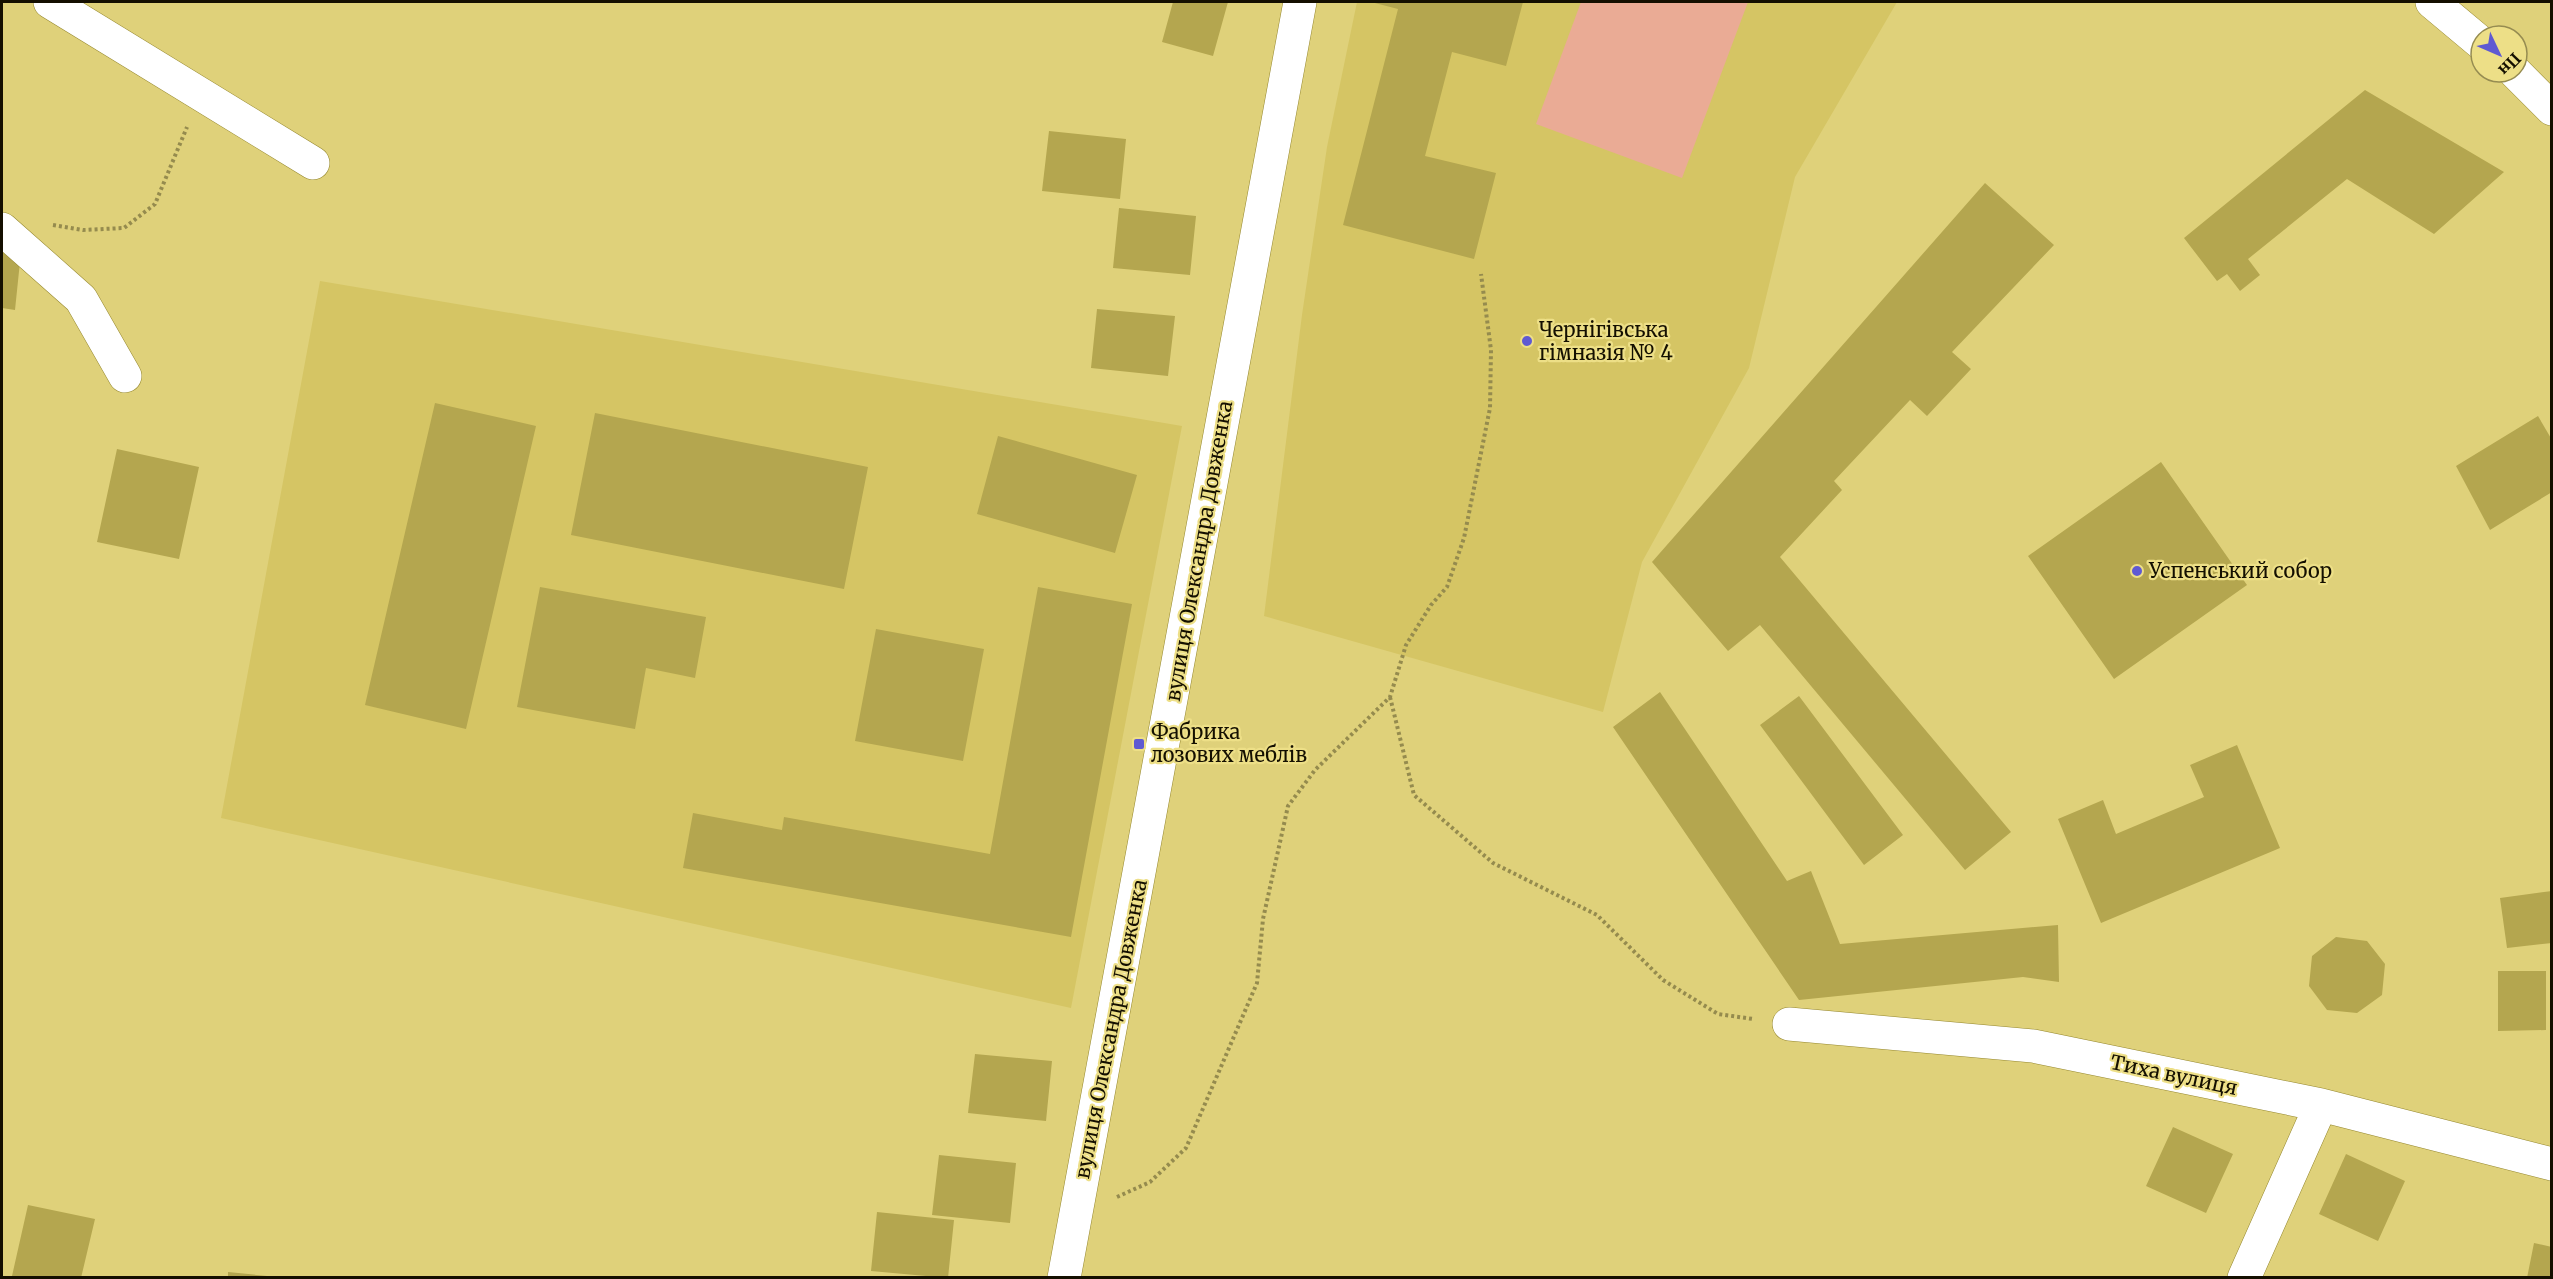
<svg xmlns="http://www.w3.org/2000/svg" width="2553" height="1279" viewBox="0 0 2553 1279" font-family="Merriweather,serif">
	<rect width="100%" height="100%" fill="#dfd17a"/>
	<path fill="#d5c564" d="M1357 2H1897L1795 177 1749 368 1642 562 1603 712 1264 616 1302 315 1327 147Z
		M320 281 1182 426 1071 1008 221 818Z"/>
	<path fill="#eaab95" d="M1581 2H1748L1682 178 1536 124Z"/>
	<path fill="#b4a64f" d="M1173 2H1228L1213 56 1162 42Z
		M1371 2H1523L1506 66 1452 52 1425 156 1496 173 1474 259 1343 225 1398 9Z
		M2365 90 2504 172 2434 234 2347 179 2248 259 2260 275 2240 291 2227 274 2217 281 2184 238Z
		M1049 131 1126 139 1120 199 1042 191Z
		M1985 183 2054 245 1952 352 1971 369 1927 416 1910 400 1834 481 1842 490 1780 557 2011 832 1965 870 1760 625 1728 651 1652 562Z
		M1119 208 1196 216 1190 275 1113 268Z
		M2 250 21 252 15 310 2 308Z
		M1097 309 1175 316 1168 376 1091 368Z
		M435 403 536 426 466 729 365 705Z
		M595 413 868 467 844 589 571 535Z
		M2538 416 2552 440V492L2490 530 2456 466Z
		M998 436 1137 475 1115 553 977 514Z
		M117 449 199 467 179 559 97 542Z
		M2161 462 2247 585 2114 679 2028 556Z
		M540 587 706 617 695 678 646 668 635 729 517 707Z
		M1038 587 1132 604 1071 937 683 868 693 813 782 830 784 817 990 854Z
		M876 629 984 649 963 761 855 741Z
		M1660 692 1787 881 1811 871 1840 944 2058 925 2059 982 2023 977 1799 1000 1613 727Z
		M1799 696 1903 835 1864 865 1760 725Z
		M2237 745 2280 848 2101 923 2058 819 2103 800 2116 834 2204 797 2190 765Z
		M2552 891V943L2507 948 2500 898Z
		M2336 937 2367 941 2385 964 2382 995 2357 1013 2327 1010 2309 986 2312 956Z
		M2498 971H2546V1030L2498 1031Z
		M975 1054 1052 1061 1046 1121 968 1113Z
		M2173 1127 2233 1154 2206 1213 2146 1186Z
		M2346 1154 2405 1181 2378 1241 2319 1214Z
		M939 1155 1016 1163 1010 1223 932 1215Z
		M28 1205 95 1219 81 1278 12 1276Z
		M877 1212 954 1220 948 1278 871 1271Z
		M2534 1243 2552 1247V1278H2527Z
		M228 1272 267 1276V1278H228Z"/>
	<g fill="none" stroke-linecap="round" stroke-linejoin="round">
		<g stroke="#95872d" stroke-width="34">
			<path id="minor" d="M50 2 313 163
				M2432 2 2481 43
				M2515 72 2552 109
				M2 229 81 299 125 376
				M1789 1024 2033 1046 2321 1105 2552 1164
				M2244 1278 2321 1105"/>
		</g>
		<g stroke="#95872d" stroke-width="34">
			<path id="major" d="M1064 1278 1300 2"/>
		</g>
		<path stroke="#958b4e" stroke-width="4" stroke-dasharray="3 3" stroke-linecap="butt" d="M53 225 83 230 124 228 155 204 187 127
			M1390 697 1414 795 1493 863 1597 915 1663 980 1718 1014 1753 1019
			M1117 1197 1150 1182 1186 1148 1257 983 1263 919 1288 806 1315 770 1390 697 1406 645 1431 605 1447 587 1464 538 1490 408 1491 350 1481 274"/>
		<use href="#minor" stroke="#fff" stroke-width="33"/>
		<use href="#major" stroke="#fff" stroke-width="33"/>
	</g>
	<g fill="#5f5ad2" stroke="#eddf87" stroke-width="2">
		<circle cx="1527" cy="341" r="6"/>
		<circle cx="2137" cy="571" r="6"/>
		<rect x="1133" y="738" width="12" height="12" rx="3"/>
	</g>
	<g text-anchor="middle" stroke-width="4.5" stroke-linejoin="round" paint-order="stroke">
		<g font-size="20" fill="#140f00" stroke="#eddf87" text-anchor="start">
			<text x="1539" y="337">Чернігівська<tspan x="1539" dy="23">гімназія № 4</tspan></text>
			<text x="2149" y="578">Успенський собор</text>
			<text x="1151" y="739">Фабрика<tspan x="1151" dy="23">лозових меблів</tspan></text>
		</g>
		<g font-size="20" fill="#140f00" stroke="#eddf87">
			<text transform="translate(1199 551) rotate(-80)" y="7">вулиця Олександра Довженка</text>
			<text transform="translate(1111 1029) rotate(-79)" y="7">вулиця Олександра Довженка</text>
			<text transform="translate(2174 1075) rotate(12)" y="7">Тиха вулиця</text>
		</g>
	</g>
	<rect width="2553" height="1279" fill="none" stroke="#140f00" stroke-width="6"/>
	<g transform="translate(2499 54) rotate(134)"><circle r="28" fill="#eddf87" stroke="#968c51" stroke-width="1.5"/>
	<path d="M0-4.5L10 22L0 15L-10 22Z" fill="#5f5ad2"/>
	<text y="-9" font-size="16" font-weight="bold" text-anchor="middle" fill="#140f00">Пн</text>
	</g>
</svg>
